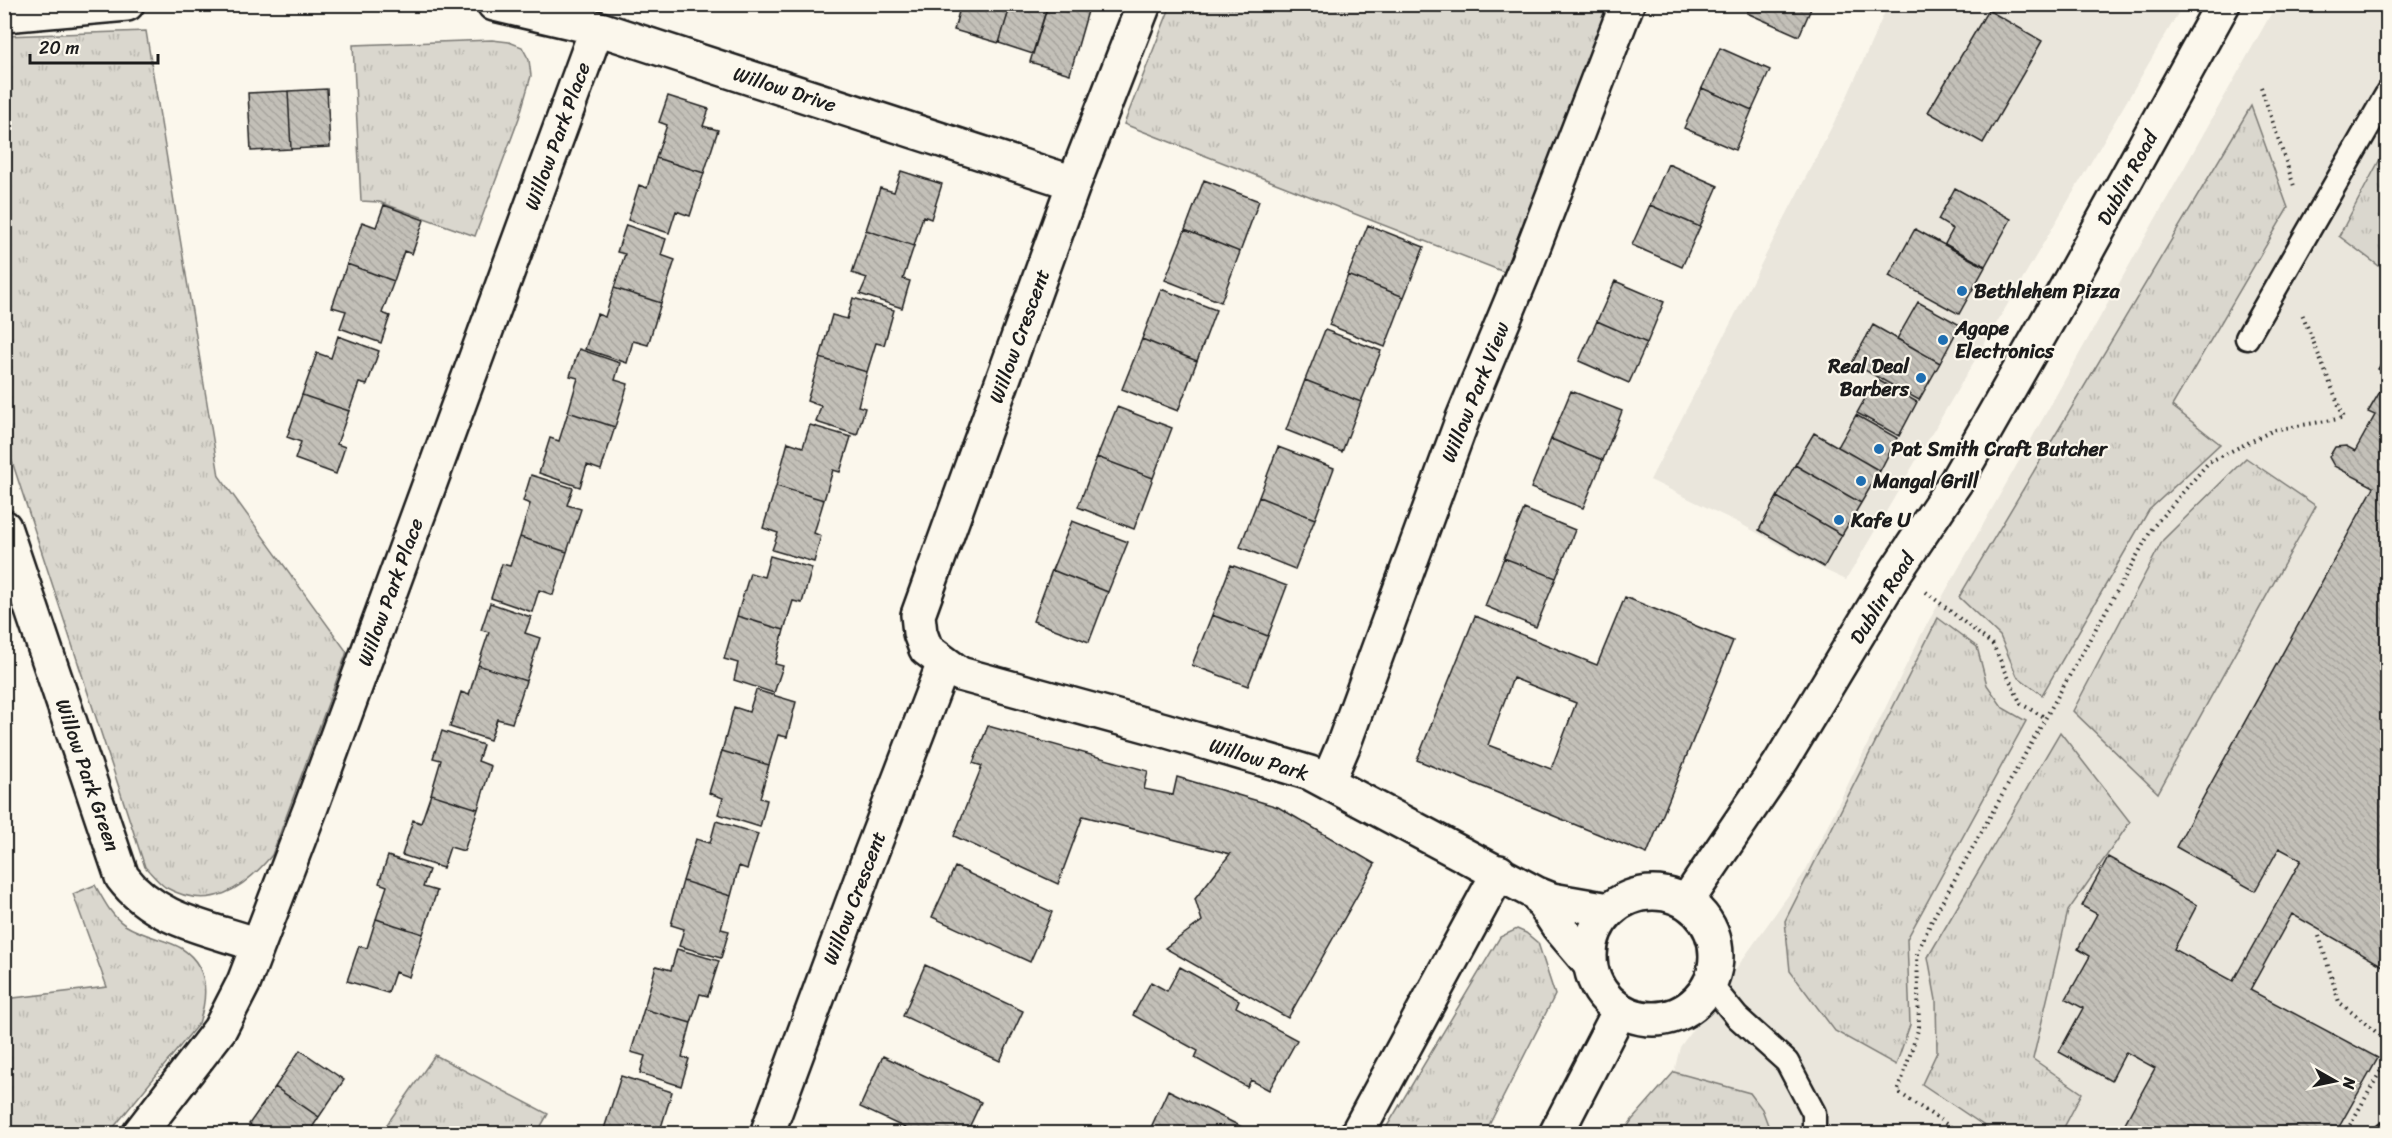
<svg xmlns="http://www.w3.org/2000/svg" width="2392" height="1138" viewBox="0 0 2392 1138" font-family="Sriracha,sans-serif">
	<defs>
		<pattern id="grass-tufts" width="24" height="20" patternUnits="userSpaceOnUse" patternTransform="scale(1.5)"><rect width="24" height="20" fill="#dad7ce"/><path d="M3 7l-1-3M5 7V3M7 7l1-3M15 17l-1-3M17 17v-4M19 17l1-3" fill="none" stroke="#bab8b0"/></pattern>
		<pattern id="building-back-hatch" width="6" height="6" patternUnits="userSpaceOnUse" patternTransform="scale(1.5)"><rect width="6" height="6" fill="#c3c0b8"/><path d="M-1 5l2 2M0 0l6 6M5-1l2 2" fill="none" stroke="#a7a49e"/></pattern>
	</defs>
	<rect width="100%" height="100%" fill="#fbf7ec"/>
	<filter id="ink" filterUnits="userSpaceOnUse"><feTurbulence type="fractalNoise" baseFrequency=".0167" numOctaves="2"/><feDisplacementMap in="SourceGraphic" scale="12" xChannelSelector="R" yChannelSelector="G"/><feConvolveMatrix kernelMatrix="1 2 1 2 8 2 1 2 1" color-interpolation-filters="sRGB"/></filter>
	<g filter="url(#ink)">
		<path fill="#eae6dc" d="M1888 5H2183L1846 580 1827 571 1739 523 1650 480 1846 99Z
			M2276 5H2387V1133L1623 1134 1632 1120 1674 1072 1680 1047 1805 872 1922 633Z"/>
		<path fill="url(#grass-tufts)" stroke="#7b7a75" stroke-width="1.5" d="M1171 5H1610L1504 272 1124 124Z
			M146 31 219 476 347 652 272 855C243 890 209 912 165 887 158 882 151 873 145 867L5 440V36Z
			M492 40 509 42 522 47 529 60 531 76 519 118 475 236 379 202 361 201 353 45Z
			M2251 106 2288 208 2172 406 2220 444 2149 510 2042 695 2017 676 2000 636 1959 597Z
			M2387 146V272L2339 236Z
			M2246 458 2316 506 2158 793 2073 711 2163 540Z
			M1938 618 1977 647 1987 685 2003 708 2026 721 1907 939 1910 1025 1896 1065 1835 1031 1790 971 1785 921Z
			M2060 732 2130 822 2068 911 2033 1059 2082 1093 2061 1133H1995L1922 1084 1937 1052 1936 1000 1928 957Z
			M95 885C103 899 111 916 125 925 144 937 166 939 181 948 209 966 208 996 199 1023L109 1133H5V999L107 987 73 894Z
			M1517 929 1526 933 1538 943 1555 995 1485 1133H1383L1500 937Z
			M435 1055 548 1114 537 1133H381Z
			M1674 1072 1750 1093 1762 1109 1771 1133H1623L1632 1120Z"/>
		<path fill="url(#building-back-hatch)" stroke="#1c1c1c" stroke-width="1.5" fill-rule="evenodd" d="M961 4H1011L999 43 954 30Z
			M1011 4 1048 5 1033 54 999 43Z
			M1090 4 1070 74 1030 62 1048 4Z
			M1751 4H1813L1799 36 1747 13Z
			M1988 10 2042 41 1983 143 1928 112Z
			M1720 48 1770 70 1752 110 1702 88Z
			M1702 88 1752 110 1735 150 1684 128Z
			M327 89 330 147 291 149 288 91Z
			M288 91 291 149 251 151 248 93Z
			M668 96 709 109 703 126 718 130 704 173 656 158 667 125 659 122Z
			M656 158 704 173 690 216 676 211 669 233 628 220 639 185 647 188Z
			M1668 164 1718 186 1700 227 1650 205Z
			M901 171 942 184 931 219 923 216 914 246 866 230 880 188 894 192Z
			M1204 180 1259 201 1240 252 1185 230Z
			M1955 188 2011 219 1985 266 1945 244 1953 229 1938 220Z
			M384 205 424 220 412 254 404 251 394 281 347 264 362 222 376 227Z
			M1650 205 1700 227 1682 267 1632 245Z
			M626 225 666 239 661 255 675 260 661 303 614 288 625 254 617 252Z
			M1368 225 1424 247 1404 297 1348 275Z
			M1915 229 1985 267 1959 314 1889 276Z
			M866 230 914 246 903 279 910 281 902 308 860 294 867 278 852 273Z
			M1185 230 1240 252 1221 302 1165 280Z
			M347 264 394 281 382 313 390 316 381 343 340 328 346 311 332 307Z
			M1348 275 1404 297 1385 347 1329 325Z
			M1615 281 1664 302 1647 343 1597 321Z
			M614 288 661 303 648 345 633 341 627 363 585 349 597 314 605 317Z
			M1161 289 1216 310 1197 361 1142 339Z
			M853 298 894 310 884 345 876 343 867 372 820 358 832 315 847 319Z
			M1918 302 1960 325 1940 363 1897 339Z
			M1597 321 1647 343 1629 383 1579 361Z
			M1873 325 1940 363 1919 400 1852 363Z
			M1325 330 1381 351 1361 402 1305 380Z
			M338 336 379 351 367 385 359 383 349 411 302 395 317 353 331 358Z
			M1142 339 1197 361 1178 411 1122 389Z
			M579 349 620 363 615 380 628 384 615 427 568 412 578 378 570 376Z
			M2388 353V374L2378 369Z
			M820 358 867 372 858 406 865 408 857 435 816 422 821 406 807 401Z
			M2388 378V969L2292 914 2250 990 2378 1058 2335 1134H2119L2155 1068 2126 1052 2111 1081 2059 1052 2083 1008 2066 999 2090 956 2078 949 2097 914 2082 906 2108 857 2197 905 2174 949 2233 981 2301 860 2279 848 2255 891 2176 847 2374 487 2334 466 2329 457 2335 447 2346 446 2355 451 2375 415 2368 412Z
			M1876 379 1917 402 1899 436 1857 413Z
			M1305 380 1361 402 1342 452 1286 430Z
			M1571 391 1622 411 1603 460 1551 439Z
			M302 395 349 411 337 444 345 447 336 474 295 459 301 442 287 437Z
			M1117 407 1172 428 1153 478 1097 457Z
			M568 412 615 427 601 470 587 465 580 487 539 473 550 438 559 441Z
			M1856 415 1897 438 1880 471 1838 447Z
			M810 425 851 437 840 472 833 470 824 500 776 486 788 442 803 447Z
			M1814 433 1880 471 1861 503 1795 465Z
			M1551 439 1603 460 1583 508 1531 488Z
			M1278 447 1334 468 1315 519 1259 497Z
			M1097 457 1153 478 1134 529 1078 507Z
			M1795 465 1861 503 1842 535 1777 497Z
			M531 475 573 488 567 505 581 509 567 552 520 537 530 504 523 501Z
			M776 486 824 500 814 533 821 536 814 562 772 550 778 533 763 528Z
			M1259 497 1315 519 1295 569 1240 547Z
			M1777 497 1842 535 1824 567 1759 530Z
			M1524 509 1575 530 1556 578 1504 558Z
			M1072 521 1128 542 1108 592 1052 570Z
			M520 537 567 552 553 595 539 590 532 612 491 598 502 564 510 566Z
			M770 556 812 568 802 603 793 601 784 630 737 616 750 573 764 577Z
			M1504 558 1556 578 1536 627 1485 606Z
			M1231 565 1287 586 1268 636 1212 615Z
			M1052 570 1108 592 1089 642 1033 621Z
			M1625 597 1733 641 1647 854 1417 760 1475 616 1597 665ZM1513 678 1576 703 1551 769 1488 745Z
			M490 603 531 617 525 633 540 638 526 681 478 665 489 632 481 630Z
			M1212 615 1268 636 1248 686 1192 665Z
			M737 616 784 630 775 664 783 666 774 693 734 680 738 663 724 659Z
			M478 665 526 681 512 723 497 719 490 740 450 727 461 692 469 695Z
			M756 690 796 702 787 737 778 735 769 765 722 751 734 707 749 712Z
			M988 726 1148 771 1144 789 1173 795 1177 777 1278 807 1375 864 1288 1018 1165 948 1202 921 1195 899 1230 854 1083 816 1058 884 954 836 982 766 973 763Z
			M442 731 483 745 478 761 491 766 478 809 431 794 441 760 433 758Z
			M722 751 769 765 760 798 767 800 760 827 718 814 723 798 709 793Z
			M431 794 478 809 464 851 450 847 443 868 402 855 413 820 421 823Z
			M716 821 758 834 747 869 739 866 731 896 683 881 696 839 710 843Z
			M388 856 429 870 423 887 437 891 423 934 376 919 387 886 379 883Z
			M955 867 1052 912 1030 962 932 917Z
			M683 881 731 896 721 929 729 931 721 958 679 946 684 929 671 925Z
			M376 919 423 934 409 977 395 972 388 993 347 981 359 946 367 948Z
			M677 949 719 961 708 996 700 994 691 1023 644 1009 656 966 671 970Z
			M925 965 1023 1011 1000 1061 903 1016Z
			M1180 967 1239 1000 1236 1007 1297 1040 1269 1090 1251 1080 1247 1087 1195 1058 1198 1051 1133 1015 1151 982 1167 991Z
			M644 1009 691 1023 682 1057 689 1059 681 1086 640 1073 645 1056 631 1052Z
			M300 1050 344 1080 319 1117 275 1087Z
			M883 1056 981 1102 966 1134H918L860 1107Z
			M621 1076 672 1092 659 1134 603 1132Z
			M275 1087 319 1117 308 1134H263L249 1124Z
			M1168 1090 1256 1134H1148Z"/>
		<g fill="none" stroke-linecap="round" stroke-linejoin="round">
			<g stroke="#1c1c1c" stroke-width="27">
				<path id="service" d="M2247 338 2388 92
					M1710 984 1737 1017 1787 1062 1814 1113V1134
					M2386 1134 2388 1133"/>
			</g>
			<g stroke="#1c1c1c" stroke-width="38">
				<path id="minor" d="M494 4 597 28 1074 183
					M1144 4 1074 183 918 615 920 633 926 649 960 674 1164 730 1310 773 1537 894 1552 900 1609 910
					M4 15 127 4
					M4 527 122 877C155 921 209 928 258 945
					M1328 781 1343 746 1463 418 1526 266 1627 4
					M1537 894 1558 926 1590 964
					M139 1134 220 1029 244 982 311 807 597 28
					M767 1134 868 861 944 663
					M1357 1134 1499 872"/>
			</g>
			<g stroke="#1c1c1c" stroke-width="38">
				<path id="secondary" d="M1590 956a63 63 0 1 1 126 0a63 63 0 1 1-126 0Z
					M1687 901 1779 765 1896 571 1957 480 2059 301 2223 4
					M1556 1134 1620 1010"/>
			</g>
			<path stroke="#1c1c1c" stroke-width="4" stroke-dasharray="1.5 4.5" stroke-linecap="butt" d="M2261 87 2294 186
				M1926 592 1993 645 2021 704 2046 718
				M2319 936 2339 1002 2386 1040 2384 1065 2345 1134
				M1961 1134 1898 1092 1919 1027 1917 953 1933 918 2153 527 2209 462 2274 430 2344 418 2301 311"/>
			<use href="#service" stroke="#fbf7ec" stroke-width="22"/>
			<use href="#minor" stroke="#fbf7ec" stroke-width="33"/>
			<use href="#secondary" stroke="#fbf7ec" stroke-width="33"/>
		</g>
	</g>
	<g fill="#1f6fb2" stroke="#fbf7ec" stroke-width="2">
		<circle cx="1962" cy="291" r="6"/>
		<circle cx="1943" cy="340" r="6"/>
		<circle cx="1921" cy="378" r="6"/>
		<circle cx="1879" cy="449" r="6"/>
		<circle cx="1861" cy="481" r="6"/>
		<circle cx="1839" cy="520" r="6"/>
	</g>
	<g text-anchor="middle" stroke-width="4.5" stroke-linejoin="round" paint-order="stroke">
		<g font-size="20" fill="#1c1c1c" stroke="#fbf7ec">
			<text transform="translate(785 89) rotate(18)" y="7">Willow Drive</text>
			<text transform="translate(557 136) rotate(-70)" y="7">Willow Park Place</text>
			<text transform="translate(2127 178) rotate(-61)" y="7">Dublin Road</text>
			<text transform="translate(1019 336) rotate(-70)" y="7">Willow Crescent</text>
			<text transform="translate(1475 392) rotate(-68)" y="7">Willow Park View</text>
			<text transform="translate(390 592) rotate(-70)" y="7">Willow Park Place</text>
			<text transform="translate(1882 598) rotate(-58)" y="7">Dublin Road</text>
			<text transform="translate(1259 759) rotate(17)" y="7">Willow Park</text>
			<text transform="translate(88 775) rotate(71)" y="7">Willow Park Green</text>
			<text transform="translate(854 898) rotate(-69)" y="7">Willow Crescent</text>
		</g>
		<g font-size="20" font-weight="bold" fill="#1c1c1c" stroke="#fbf7ec" text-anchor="start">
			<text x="1974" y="298">Bethlehem Pizza</text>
			<text x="1955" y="335">Agape<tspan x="1955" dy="23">Electronics</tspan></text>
			<text x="1909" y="373" text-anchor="end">Real Deal<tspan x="1909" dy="23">Barbers</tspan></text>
			<text x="1891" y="456">Pat Smith Craft Butcher</text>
			<text x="1873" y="488">Mangal Grill</text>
			<text x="1851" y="527">Kafe U</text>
		</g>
	</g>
	<rect width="2392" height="1138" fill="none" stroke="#fbf7ec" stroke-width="24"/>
	<rect x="12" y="12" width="2368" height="1114" fill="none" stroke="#1c1c1c" stroke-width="2" filter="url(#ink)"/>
	<g transform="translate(2335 1081) rotate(99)" stroke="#fbf7ec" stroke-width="4.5" paint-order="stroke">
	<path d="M0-4.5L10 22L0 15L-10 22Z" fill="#1c1c1c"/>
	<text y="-9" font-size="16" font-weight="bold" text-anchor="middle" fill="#1c1c1c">N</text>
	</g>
	<path d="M30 54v9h128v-9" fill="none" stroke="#1c1c1c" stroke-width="3"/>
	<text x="39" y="54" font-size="18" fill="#1c1c1c" stroke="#fbf7ec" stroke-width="4.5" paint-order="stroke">20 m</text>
</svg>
